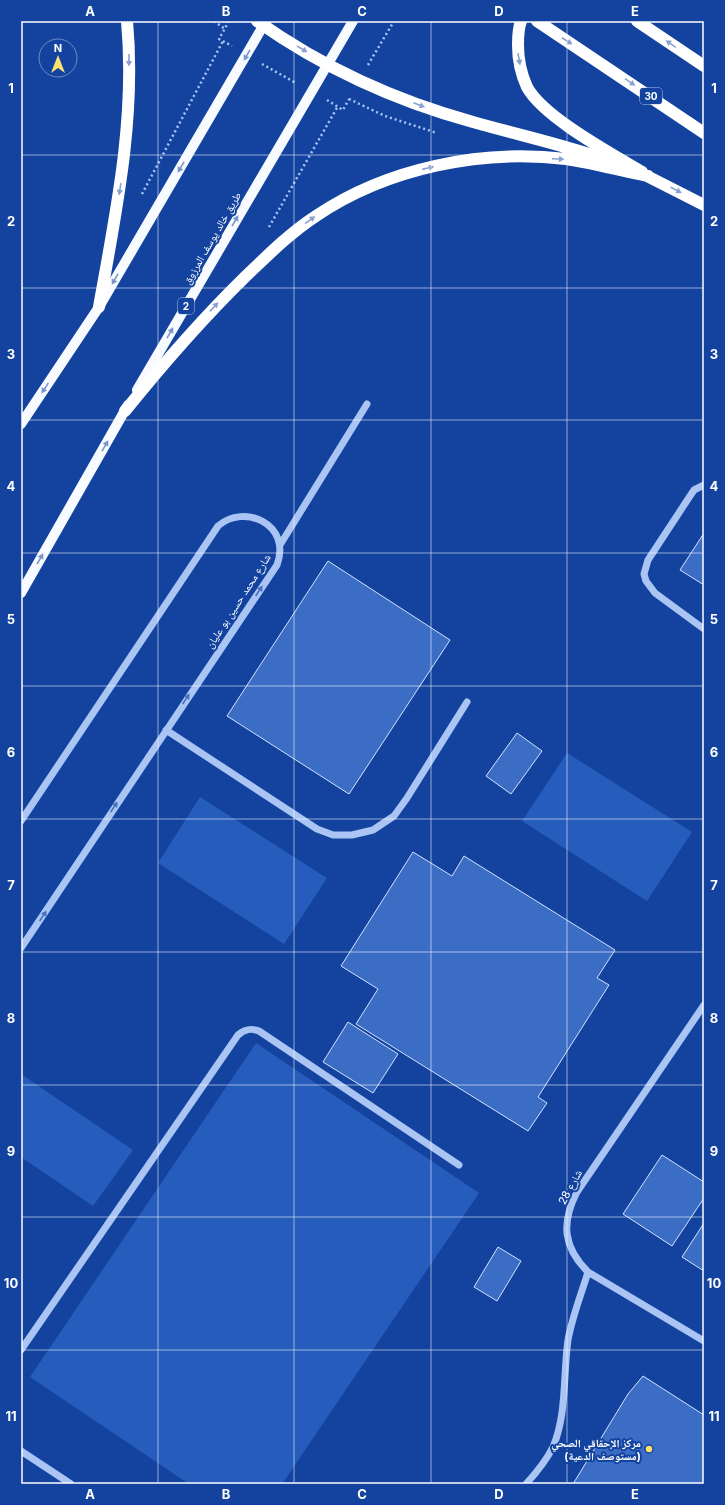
<svg xmlns="http://www.w3.org/2000/svg" width="725" height="1505" viewBox="0 0 725 1505" font-family="Inter,'Noto Naskh Arabic',sans-serif">
	<rect width="100%" height="100%" fill="#13439f"/>
	<path fill="#265dbd" d="M567 753 692 832 647 901 522 821Z
		M200 797 327 878 284 944 158 863Z
		M256 1043 479 1193 282 1484H189L30 1377Z
		M21 1074 133 1150 93 1206 21 1157Z"/>
	<path fill="#3c6dc5" stroke="#d3e2fe" d="M704 533V585L680 570Z
		M328 561 450 640 349 794 227 716Z
		M517 733 542 751 511 794 486 776Z
		M413 852 452 876 464 856 615 950 597 978 609 985 538 1097 547 1103 528 1131 356 1024 378 989 341 966Z
		M348 1022 398 1054 373 1093 323 1062Z
		M662 1155 704 1182V1198L672 1246 623 1214Z
		M704 1223V1271L682 1257Z
		M498 1247 521 1261 497 1301 474 1287Z
		M643 1376 704 1415V1484H573L628 1394Z"/>
	<g fill="none" stroke-linecap="round" stroke-linejoin="round">
		<path stroke="#aac5f4" stroke-width="2.5" stroke-dasharray="2 3" stroke-linecap="butt" d="M214 21 225 29
			M229 21 219 39 232 46
			M262 64 296 83
			M368 65 394 21
			M349 99 385 116 437 133
			M327 100 343 110 349 99
			M142 194 223 41
			M269 227 338 106"/>
		<path stroke="#aac5f4" stroke-width="7" d="M704 485 694 490 690 496 648 560 644 574 646 581 655 593 704 629
			M280 545 367 404
			M166 730 317 829 333 835H352L373 830 394 816 407 798 467 702
			M21 821 218 526C244 503 292 524 277 565L21 948
			M704 1005 577 1192C561 1223 563 1247 588 1272L704 1341
			M21 1350 238 1035C245 1029 251 1028 259 1031L459 1165
			M21 1451 71 1484
			M526 1484C537 1472 546 1461 553 1447 567 1414 563 1375 568 1340 572 1317 581 1295 588 1272"/>
		<path stroke="#f7faff" stroke-width="10" d="M137 390 353 21
			M21 424 99 307 266 21
			M21 593 128 405"/>
		<path stroke="#fff" stroke-width="12" d="M257 21C322 67 396 101 473 122 522 136 571 146 618 164
			M521 21C518 29 518 37 518 45 518 59 521 74 527 87 543 117 612 154 642 172
			M537 21 704 133
			M637 21 704 66
			M641 173 704 205
			M99 307C116 212 136 118 127 21
			M125 411C163 364 202 319 245 277 268 255 290 233 316 216 387 168 481 149 566 159 594 163 621 171 648 176"/>
	</g>
	<defs><path id="oneway-solid" d="M-6-.8H1V-3.2L6.5 0L1 3.2V.8H-6Z"/></defs>
	<g fill="#89a1cf">
		<use href="#oneway-solid" transform="translate(567 41) rotate(33)"/>
		<use href="#oneway-solid" transform="translate(671 44) rotate(-146)"/>
		<use href="#oneway-solid" transform="translate(302 49) rotate(31)"/>
		<use href="#oneway-solid" transform="translate(519 59) rotate(80)"/>
		<use href="#oneway-solid" transform="translate(129 60) rotate(90)"/>
		<use href="#oneway-solid" transform="translate(630 82) rotate(34)"/>
		<use href="#oneway-solid" transform="translate(419 105) rotate(21)"/>
		<use href="#oneway-solid" transform="translate(558 159) rotate(3)"/>
		<use href="#oneway-solid" transform="translate(428 168) rotate(-13)"/>
		<use href="#oneway-solid" transform="translate(120 189) rotate(99)"/>
		<use href="#oneway-solid" transform="translate(676 190) rotate(27)"/>
		<use href="#oneway-solid" transform="translate(310 220) rotate(-36)"/>
		<use href="#oneway-solid" transform="translate(214 307) rotate(-47)"/>
	</g>
	<g fill="#7a95ca">
		<use href="#oneway-solid" transform="translate(247 55) rotate(120)"/>
		<use href="#oneway-solid" transform="translate(181 167) rotate(120)"/>
		<use href="#oneway-solid" transform="translate(235 221) rotate(-60)"/>
		<use href="#oneway-solid" transform="translate(115 279) rotate(120)"/>
		<use href="#oneway-solid" transform="translate(170 333) rotate(-60)"/>
		<use href="#oneway-solid" transform="translate(45 388) rotate(124)"/>
		<use href="#oneway-solid" transform="translate(105 446) rotate(-60)"/>
		<use href="#oneway-solid" transform="translate(40 559) rotate(-60)"/>
	</g>
	<g fill="#4870bd">
		<use href="#oneway-solid" transform="translate(259 591) rotate(-56)"/>
		<use href="#oneway-solid" transform="translate(186 699) rotate(-56)"/>
		<use href="#oneway-solid" transform="translate(114 807) rotate(-56)"/>
		<use href="#oneway-solid" transform="translate(43 916) rotate(-56)"/>
	</g>
	<path fill="none" stroke="#fff" stroke-width="1" stroke-opacity="0.55" d="M158 21V1484M294 21V1484M431 21V1484M567 21V1484M21 155H704M21 288H704M21 420H704M21 553H704M21 686H704M21 819H704M21 952H704M21 1085H704M21 1217H704M21 1350H704"/>
	<circle fill="#ffe26d" stroke="#13439f" stroke-width="1.5" cx="649" cy="1449" r="4"/>
	<g text-anchor="middle" stroke-width="4" stroke-linejoin="round" paint-order="stroke">
		<g fill="#13439f" stroke="#b8c7e2" stroke-width="1">
			<rect x="640" y="88" width="22" height="16" rx="3"/>
			<rect x="178" y="298" width="16" height="16" rx="3"/>
		</g>
		<g font-size="10" font-weight="bold" fill="#fff">
			<text x="651" y="100">30</text>
			<text x="186" y="310">2</text>
		</g>
		<g font-size="11" fill="#fff" stroke="#13439f">
			<text transform="translate(212 238) rotate(-60)" y="4">طريق خالد يوسف المرزوق</text>
			<text transform="translate(238 601) rotate(-57)" y="4">شارع محمد حسين بو عليان</text>
			<text transform="translate(570 1187) rotate(-62)" y="4">شارع 28</text>
		</g>
		<g font-size="11" font-weight="bold" fill="#fff" stroke="#13439f" text-anchor="end">
			<text x="641" y="1447">مركز الإحقاقي الصحي<tspan x="641" dy="13">(مستوصف الدعية)</tspan></text>
		</g>
	</g>
	<rect width="725" height="1505" fill="none" stroke="#13439f" stroke-width="44"/>
	<g transform="translate(58 58)"><circle r="19" fill="#13439f" stroke="#718ec5"/>
	<path d="M0-3L7 15L0 10L-7 15Z" fill="#ffe26d"/>
	<text y="-6" font-size="11" font-weight="bold" text-anchor="middle" fill="#ffffff">N</text>
	</g>
	<rect x="22" y="22" width="681" height="1461" fill="none" stroke="#fff" stroke-width="1.5"/>
	<g font-size="13" text-anchor="middle" font-weight="bold" fill="#fff">
		<text x="90" y="16">A</text>
		<text x="226" y="16">B</text>
		<text x="362" y="16">C</text>
		<text x="499" y="16">D</text>
		<text x="635" y="16">E</text>
		<text x="11" y="93">1</text>
		<text x="714" y="93">1</text>
		<text x="11" y="226">2</text>
		<text x="714" y="226">2</text>
		<text x="11" y="359">3</text>
		<text x="714" y="359">3</text>
		<text x="11" y="491">4</text>
		<text x="714" y="491">4</text>
		<text x="11" y="624">5</text>
		<text x="714" y="624">5</text>
		<text x="11" y="757">6</text>
		<text x="714" y="757">6</text>
		<text x="11" y="890">7</text>
		<text x="714" y="890">7</text>
		<text x="11" y="1023">8</text>
		<text x="714" y="1023">8</text>
		<text x="11" y="1156">9</text>
		<text x="714" y="1156">9</text>
		<text x="11" y="1288">10</text>
		<text x="714" y="1288">10</text>
		<text x="11" y="1421">11</text>
		<text x="714" y="1421">11</text>
		<text x="90" y="1499">A</text>
		<text x="226" y="1499">B</text>
		<text x="362" y="1499">C</text>
		<text x="499" y="1499">D</text>
		<text x="635" y="1499">E</text>
	</g>
</svg>
